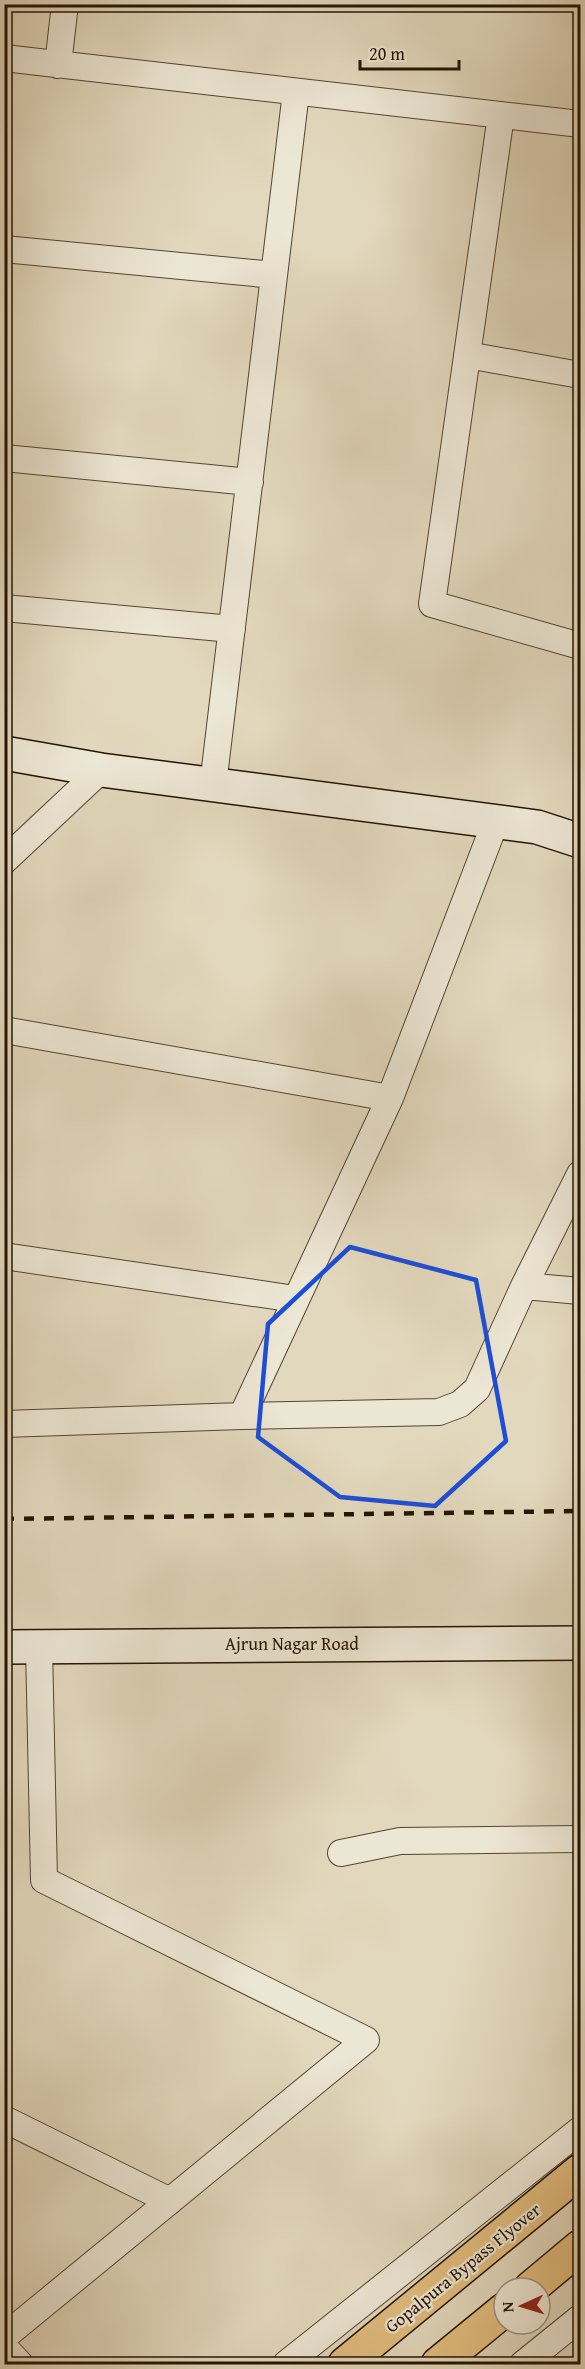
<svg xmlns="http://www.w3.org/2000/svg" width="585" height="2369" viewBox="0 0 585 2369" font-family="'Gentium Book Plus',serif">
	<rect width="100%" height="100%" fill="#e2d8bd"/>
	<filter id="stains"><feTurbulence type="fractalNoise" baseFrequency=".00333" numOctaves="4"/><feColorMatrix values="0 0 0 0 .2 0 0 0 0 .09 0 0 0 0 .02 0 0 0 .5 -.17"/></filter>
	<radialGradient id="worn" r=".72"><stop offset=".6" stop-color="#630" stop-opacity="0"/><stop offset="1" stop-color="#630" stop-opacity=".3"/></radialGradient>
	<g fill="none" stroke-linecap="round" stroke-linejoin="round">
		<g stroke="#534532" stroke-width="28">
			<path id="street" d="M4 58 580 124
				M58 65 65 4
				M501 115 432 604 580 646
				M4 249 274 275
				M467 355 580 375
				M4 458 250 482
				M4 608 232 629
				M213 785 296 92
				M4 861 101 770
				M4 1030 390 1098
				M4 1256 295 1299
				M524 1286 580 1291
				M242 1416 439 1412 460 1404 477 1389 524 1286 580 1174
				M4 1424 242 1416 390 1098 495 823
				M341 1853 400 1841 580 1839
				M4 2119 170 2201
				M4 2337 366 2040 44 1880 39 1646
				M4 2347 20 2364
				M286 2364 580 2130
				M523 2364 580 2318"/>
		</g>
		<g stroke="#231404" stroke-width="36">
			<path id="secondary" d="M4 753 101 770 537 827 580 841
				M4 1647 580 1643"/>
		</g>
		<g stroke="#231404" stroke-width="36">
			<path id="primary" d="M531 2288 580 2247
				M345 2364 580 2171
				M438 2364 504 2310"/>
		</g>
		<use href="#street" stroke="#ece6d4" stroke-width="26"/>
		<use href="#secondary" stroke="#ece6d4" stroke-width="33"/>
		<use href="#primary" stroke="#e1bc7e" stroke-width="33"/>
		<path stroke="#231404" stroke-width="4.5" stroke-dasharray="10 10" stroke-linecap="butt" d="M4 1519 580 1511"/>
	</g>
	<path fill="none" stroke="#1d4ed8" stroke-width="4.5" stroke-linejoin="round" d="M350 1247 476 1280 506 1441 435 1506 340 1497 258 1437 268 1324Z"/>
	<g text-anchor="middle" stroke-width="4.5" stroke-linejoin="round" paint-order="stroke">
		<g font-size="18" fill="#231404" stroke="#ece6d4">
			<text x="292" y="1650">Ajrun Nagar Road</text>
			<text transform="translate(463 2268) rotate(-39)" y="6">Gopalpura Bypass Flyover</text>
		</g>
	</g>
	<rect width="585" height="2369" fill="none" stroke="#e2d8bd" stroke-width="24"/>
	<rect x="6" y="6" width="573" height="2357" fill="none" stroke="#231404" stroke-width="3"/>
	<rect x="12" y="12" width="561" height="2345" fill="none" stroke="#231404" stroke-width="1.5"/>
	<g transform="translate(522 2306) rotate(266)"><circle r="28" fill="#ece6d4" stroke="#9c9281" stroke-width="1.5"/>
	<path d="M0-4.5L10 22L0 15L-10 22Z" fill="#8f2418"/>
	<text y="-9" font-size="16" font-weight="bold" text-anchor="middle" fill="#231404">N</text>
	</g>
	<path d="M360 60v9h99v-9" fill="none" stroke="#231404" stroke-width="3"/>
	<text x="369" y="60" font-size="18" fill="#231404" stroke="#ece6d4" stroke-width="4.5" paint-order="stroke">20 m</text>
	<rect width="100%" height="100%" filter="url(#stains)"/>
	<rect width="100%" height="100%" fill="url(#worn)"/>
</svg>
